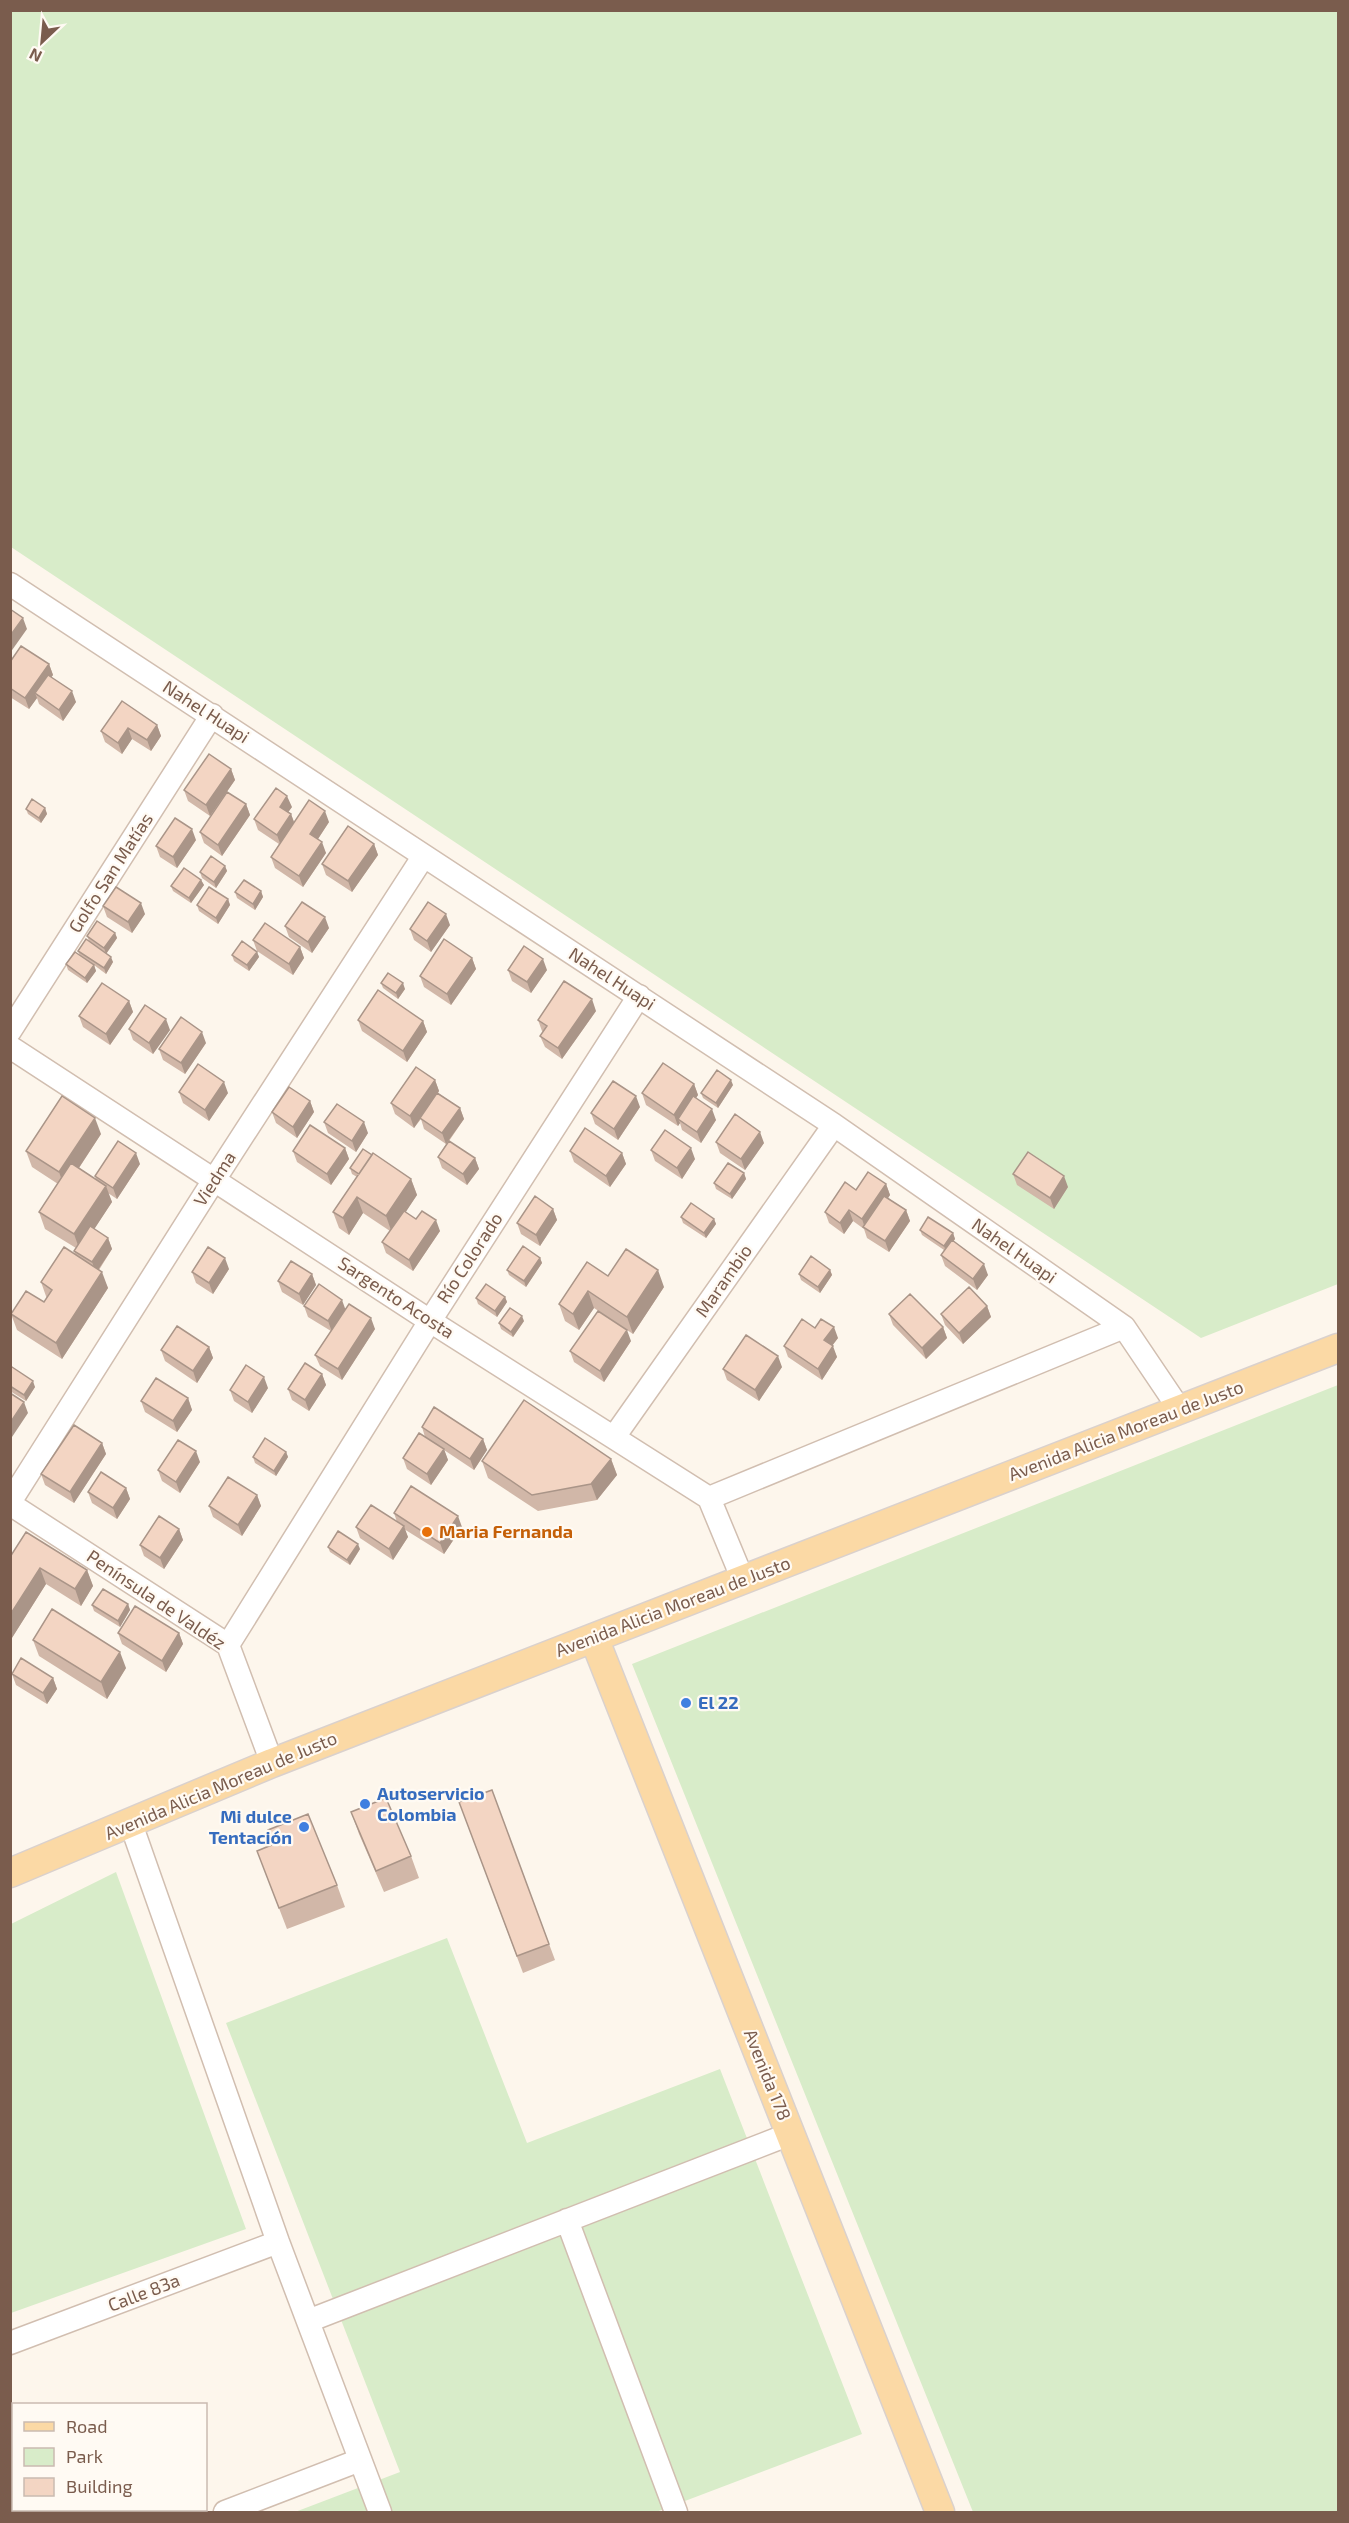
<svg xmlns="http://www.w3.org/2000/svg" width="1349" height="2523" viewBox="0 0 1349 2523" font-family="'Exo 2',sans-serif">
	<rect width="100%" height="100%" fill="#fdf6ec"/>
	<path fill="#d8ecc9" d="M10 11H1338V1284L1201 1338 11 547Z
		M1338 1385V2512H973L632 1664Z
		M116 1872 246 2229 11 2313V1924Z
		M447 1938 527 2143 720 2069 862 2434 656 2512H295L400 2472 226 2023Z"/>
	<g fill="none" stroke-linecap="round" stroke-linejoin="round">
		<g stroke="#d1beb0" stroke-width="25">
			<path id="minor" d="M10 584 834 1125 1124 1327 1180 1410
				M10 1031 212 715
				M10 1047 430 1321 709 1498 743 1580
				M614 1437 834 1125
				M709 1498 1124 1327
				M10 1502 214 1180 423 857
				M10 1504 228 1645 272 1763
				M228 1645 430 1321 639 996
				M131 1824 278 2242 380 2512
				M567 2220 676 2512
				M308 2321 790 2134
				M10 2343 278 2242
				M225 2512 360 2460"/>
		</g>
		<g stroke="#dad1cd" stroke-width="31">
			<path id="major" d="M594 1638 940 2512
				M10 1873 272 1763 1338 1348"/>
		</g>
		<use href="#minor" stroke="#fff" stroke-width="22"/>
		<use href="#major" stroke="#fbd9a5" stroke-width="28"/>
	</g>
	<path fill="#d1b7a8" d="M10 662 49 664 53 675 51 677 76 702 63 721 39 704 37 698 29 709 10 697Z
		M157 725 161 736 151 751 132 739 122 754 105 742 101 731Z
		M231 769 235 780 210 816 188 801 184 790Z
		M246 804 250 815 222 856 204 843 200 832Z
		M292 807 288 812 291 814 294 822H329L318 839 326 853 303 887 275 868 271 857 279 844 258 830 254 819Z
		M45 808 47 814 41 823 28 814 26 809Z
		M196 840 177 868 160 857 156 846Z
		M374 844 378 855 352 892 326 875 322 864Z
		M225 866 227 871 216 888 202 878 200 872Z
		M201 880 204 885 191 903 173 891 171 886Z
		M261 891 263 897 255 910 237 898 235 892Z
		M228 899 230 905 218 924 199 911 197 905Z
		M103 906 145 914 132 933 107 917Z
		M450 925 431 952 414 940 410 929Z
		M285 926 329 928 312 953 289 937Z
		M115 933 117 938 106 954 113 962 106 974 94 965 96 971 87 983 68 970 66 964 80 956 78 951 89 941 87 936Z
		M253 940 300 947 304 958 293 975 257 951Z
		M257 952 259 957 249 971 234 961 232 955Z
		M472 958 476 969 451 1005 424 987 420 976Z
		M508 970H547L531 993 512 981Z
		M381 983 405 989 398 999 383 988Z
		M129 1001 133 1012 110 1045 83 1027 79 1016Z
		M596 1011 562 1059 545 1047 540 1036 543 1032 542 1031 538 1020Z
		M358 1020 423 1021 427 1032 407 1062 362 1031Z
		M129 1029 170 1030 153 1054 133 1040Z
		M206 1043 185 1074 163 1060 159 1049Z
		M435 1080 439 1091 438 1093 460 1108 464 1119 449 1141 475 1158 479 1169 467 1185 442 1168 438 1157 446 1144 424 1129 421 1119 414 1128 395 1114 391 1103Z
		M694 1084 698 1095 696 1098 716 1120 701 1143 682 1130 680 1123 678 1126 646 1105 642 1093Z
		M733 1085 718 1108 703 1098 701 1093Z
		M179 1092 228 1093 209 1121 183 1103Z
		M310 1101 314 1112 297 1138 276 1123 272 1112Z
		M640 1107 618 1140 595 1124 591 1113Z
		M324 1122 368 1133 356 1152 328 1133Z
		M101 1134 79 1168 96 1180 95 1176 140 1164 117 1199 108 1193 112 1202 94 1229 108 1238 112 1249 99 1270 108 1288 62 1359 17 1330 11 1314 44 1302 47 1299 41 1282 75 1254 74 1251 76 1248 45 1229 39 1212 58 1184 32 1167 26 1151Z
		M716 1142 764 1143 745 1170 720 1153Z
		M345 1148 349 1159 331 1185 297 1162 293 1151Z
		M651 1150 695 1159 682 1179 655 1161Z
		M570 1151 622 1153 626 1164 610 1187 574 1162Z
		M350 1168 411 1179 417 1195 405 1212 416 1219 440 1231 413 1271 386 1253 382 1242 390 1231 363 1213 349 1235 339 1228 333 1212 357 1177 352 1174Z
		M744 1173 746 1179 732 1199 716 1189 714 1183Z
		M1013 1174 1068 1187 1054 1209 1017 1185Z
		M886 1184 890 1195 888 1198 906 1210 910 1221 889 1252 867 1238 864 1229 853 1221 844 1234 829 1223 825 1212 856 1190Z
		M553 1209 557 1220 540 1246 521 1234 517 1223Z
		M681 1217 714 1219 716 1224 706 1238 683 1223Z
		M920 1230 953 1233 955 1239 953 1241 988 1275 977 1290 945 1266 941 1255 944 1250 922 1235Z
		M540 1258 542 1263 526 1287 509 1275 507 1270Z
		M229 1269 213 1294 196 1283 192 1272Z
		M830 1270 832 1275 820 1293 801 1280 799 1274Z
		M312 1274 316 1285 303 1305 282 1292 278 1281Z
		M608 1276 664 1287 633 1334 594 1308 579 1330 565 1321 559 1304Z
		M505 1297 507 1302 497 1317 478 1304 476 1298Z
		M304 1306 345 1308 375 1329 342 1380 320 1366 315 1355 331 1331 308 1317Z
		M987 1306 991 1317 963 1344 945 1325 941 1314Z
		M889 1314 943 1327 947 1338 926 1359 893 1325Z
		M524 1321 513 1337 501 1329 499 1323Z
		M815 1328 838 1338 832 1346 837 1357 822 1380 788 1357 784 1346Z
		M631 1341 604 1382 574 1362 570 1351Z
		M209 1347 213 1358 197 1383 165 1361 161 1350Z
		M782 1367 759 1401 727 1380 723 1369Z
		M10 1369 35 1387 26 1401 10 1391Z
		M322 1374 326 1385 309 1411 292 1400 288 1389Z
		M268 1388 252 1413 234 1401 230 1390Z
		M188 1398 192 1410 177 1432 145 1412 141 1401Z
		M422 1427 483 1439 487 1450 474 1470 444 1450 448 1460 431 1485 407 1469 403 1458 425 1437Z
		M102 1443 106 1454 74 1503 45 1485 41 1474Z
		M286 1452 288 1457 276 1476 255 1463 253 1457Z
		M611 1459 617 1475 597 1500 538 1511 488 1478 482 1461Z
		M200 1462 180 1493 162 1481 158 1470Z
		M126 1488 130 1499 117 1519 92 1503 88 1492Z
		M257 1495 261 1506 242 1536 213 1517 209 1506Z
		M394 1513 462 1527 444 1554 404 1529 408 1537 393 1560 360 1538 356 1527 397 1522Z
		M179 1529 183 1540 164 1569 144 1556 140 1545Z
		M328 1547 360 1549 350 1565 330 1552Z
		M10 1551 13 1553 87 1570 93 1586 81 1606 46 1584 10 1641Z
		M128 1604 130 1610 120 1627 94 1611 92 1605Z
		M118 1633H179L183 1644 166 1672 122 1644Z
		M33 1640 126 1668 107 1699 39 1656Z
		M12 1674 53 1678 57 1689 47 1704 16 1685Z
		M492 1790 555 1960 523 1973 459 1802Z
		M351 1812 411 1856 419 1878 384 1892 359 1834Z
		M268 1830 337 1885 345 1907 287 1929 257 1851 273 1844Z"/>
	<path fill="#aa9588" d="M23 618 27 629 10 653V636Z
		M49 664 53 675 38 696 35 693 37 698 29 709 25 698Z
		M72 691 76 702 63 721 59 710Z
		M157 725 161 736 151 751 147 740Z
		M128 728 132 739 122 754 118 743Z
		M231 769 235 780 210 816 206 805Z
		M287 796 292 807 284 818 280 807Z
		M246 804 250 815 222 856 218 845Z
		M45 808 47 814 41 823 39 818Z
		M325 811 329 822 314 845 310 834Z
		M291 814 295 825 281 846 277 835Z
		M192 829 196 840 177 868 173 857Z
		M322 842 326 853 303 887 299 876Z
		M374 844 378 855 352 892 348 881Z
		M225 866 227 871 216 888 214 882Z
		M201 880 204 885 191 903 189 898Z
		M261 891 263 897 255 910 253 904Z
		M228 899 230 905 218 924 216 918Z
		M141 903 145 914 132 933 128 922Z
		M446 914 450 925 431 952 427 941Z
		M325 917 329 928 312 953 308 942Z
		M115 933 117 938 106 954 104 948Z
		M300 947 304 958 293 975 289 964Z
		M257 952 259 957 249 971 247 965Z
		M111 957 113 962 106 974 104 968Z
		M472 958 476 969 451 1005 447 994Z
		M543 959 547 970 531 993 527 982Z
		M94 965 96 971 87 983 85 978Z
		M403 983 405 989 398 999 396 993Z
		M592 999 596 1011 562 1059 558 1048Z
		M129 1001 133 1012 110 1045 106 1034Z
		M166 1019 170 1030 153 1054 149 1043Z
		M423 1021 427 1032 407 1062 403 1051Z
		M202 1032 206 1043 185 1074 181 1063Z
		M435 1080 439 1091 414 1128 410 1116Z
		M731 1080 733 1085 718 1108 716 1103Z
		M224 1082 228 1093 209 1121 205 1110Z
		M694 1084 698 1095 681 1121 678 1119 680 1123 678 1126 674 1115Z
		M636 1096 640 1107 618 1140 614 1129Z
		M310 1101 314 1112 297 1138 293 1127Z
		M460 1108 464 1119 446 1144 442 1133Z
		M712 1109 716 1120 701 1143 697 1132Z
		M95 1118 101 1134 65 1189 59 1172Z
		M364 1122 368 1133 356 1152 352 1141Z
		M760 1132 764 1143 745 1170 741 1159Z
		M345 1148 349 1159 331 1185 327 1174Z
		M691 1148 695 1159 682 1179 677 1168Z
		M136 1153 140 1164 117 1199 113 1188Z
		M622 1153 626 1164 610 1187 606 1176Z
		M475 1158 479 1169 467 1185 463 1174Z
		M744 1173 746 1179 732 1199 730 1194Z
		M1064 1176 1068 1187 1054 1209 1050 1198Z
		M411 1179 417 1195 392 1233 386 1216Z
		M886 1184 890 1195 867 1229 865 1228 862 1219Z
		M106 1186 112 1202 80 1251 74 1234Z
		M357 1197 363 1213 349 1235 343 1218Z
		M553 1209 557 1220 540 1246 536 1235Z
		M849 1210 853 1221 844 1234 840 1223Z
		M906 1210 910 1221 889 1252 885 1241Z
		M714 1219 716 1224 706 1238 704 1233Z
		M436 1220 440 1231 413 1271 409 1260Z
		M953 1233 955 1239 946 1252 944 1246Z
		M108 1238 112 1249 96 1273 92 1262Z
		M225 1258 229 1269 213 1294 209 1283Z
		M540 1258 542 1263 526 1287 524 1281Z
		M984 1264 988 1275 977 1290 973 1279Z
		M658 1270 664 1287 633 1334 627 1317Z
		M830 1270 832 1275 820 1293 818 1287Z
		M102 1272 108 1288 62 1359 56 1343Z
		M312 1274 316 1285 303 1305 299 1294Z
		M588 1291 594 1308 579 1330 573 1314Z
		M505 1297 507 1302 497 1317 495 1311Z
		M342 1300 346 1311 332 1332 328 1321Z
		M987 1306 991 1317 963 1344 959 1333Z
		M522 1316 524 1321 513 1337 511 1332Z
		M371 1318 375 1329 342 1380 338 1369Z
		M834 1327 838 1338 828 1351 824 1340Z
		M943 1327 947 1338 926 1359 922 1348Z
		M627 1330 631 1341 604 1382 600 1371Z
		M833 1346 837 1357 822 1380 818 1369Z
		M209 1347 213 1358 197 1383 193 1371Z
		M778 1356 782 1367 759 1401 755 1390Z
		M322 1374 326 1385 309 1411 305 1400Z
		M264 1377 268 1388 252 1413 248 1402Z
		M33 1381 35 1387 26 1401 24 1395Z
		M188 1398 192 1410 177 1432 173 1421Z
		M24 1402 28 1413 10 1440V1423Z
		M483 1439 487 1450 474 1470 470 1459Z
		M102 1443 106 1454 74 1503 70 1492Z
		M444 1449 448 1460 431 1485 427 1474Z
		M196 1451 200 1462 180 1493 176 1482Z
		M286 1452 288 1457 276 1476 274 1471Z
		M611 1459 617 1475 597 1500 591 1484Z
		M126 1488 130 1499 117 1519 113 1508Z
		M257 1495 261 1506 242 1536 238 1525Z
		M458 1516 462 1527 444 1554 440 1543Z
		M404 1526 408 1537 393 1560 389 1549Z
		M179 1529 183 1540 164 1569 160 1558Z
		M358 1544 360 1549 350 1565 347 1560Z
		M40 1568 46 1584 10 1641V1615Z
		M87 1570 93 1586 81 1606 75 1589Z
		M128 1604 130 1610 120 1627 118 1621Z
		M179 1633 183 1644 166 1672 162 1661Z
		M120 1652 126 1668 107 1699 101 1682Z
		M53 1678 57 1689 47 1704 43 1693Z"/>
	<path fill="#f3d5c3" stroke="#aa9588" stroke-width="1.5" d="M10 609 23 618 10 636Z
		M21 646 49 664 25 698 10 688V662Z
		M48 675 72 691 59 710 35 693Z
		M122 701 157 725 147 740 128 728 118 743 101 731Z
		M209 754 231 769 206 805 184 790Z
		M276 788 287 796 280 807 291 814 277 835 254 819Z
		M227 792 246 804 218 845 200 832Z
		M32 799 45 808 39 818 26 809Z
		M309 800 325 811 310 834 322 842 299 876 271 857Z
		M175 818 192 829 173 857 156 846Z
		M348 826 374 844 348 881 322 864Z
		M211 856 225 866 214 882 200 872Z
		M184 868 201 880 189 898 171 886Z
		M244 880 261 891 253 904 235 892Z
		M116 887 141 903 128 922 103 906Z
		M209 887 228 899 216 918 197 905Z
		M302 902 325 917 308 942 285 926Z
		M428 902 446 914 427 941 410 929Z
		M97 921 115 933 104 948 87 936Z
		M265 923 300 947 289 964 253 940Z
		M86 939 111 957 104 968 78 951Z
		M444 939 472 958 447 994 420 976Z
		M242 941 257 952 247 965 232 955Z
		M524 946 543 959 527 982 508 970Z
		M75 952 94 965 85 978 66 964Z
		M388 973 403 983 396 993 381 983Z
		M564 981 592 999 558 1048 540 1036 547 1026 538 1020Z
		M102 983 129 1001 106 1034 79 1016Z
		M378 990 423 1021 403 1051 358 1020Z
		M145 1005 166 1019 149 1043 129 1029Z
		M181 1017 202 1032 181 1063 159 1049Z
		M663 1063 694 1084 674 1115 642 1093Z
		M198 1064 224 1082 205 1110 179 1092Z
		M416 1067 435 1080 410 1116 391 1103Z
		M717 1070 731 1080 716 1103 701 1093Z
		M613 1081 636 1096 614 1129 591 1113Z
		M289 1087 310 1101 293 1127 272 1112Z
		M437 1093 460 1108 442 1133 420 1118Z
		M62 1096 95 1118 59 1172 26 1151Z
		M693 1096 712 1109 697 1132 678 1119Z
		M337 1104 364 1122 352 1141 324 1122Z
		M735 1114 760 1132 741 1159 716 1142Z
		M310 1125 345 1148 327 1174 293 1151Z
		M585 1128 622 1153 606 1176 570 1151Z
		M665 1130 691 1148 677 1168 651 1150Z
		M118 1141 136 1153 113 1188 95 1176Z
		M449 1141 475 1158 463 1174 438 1157Z
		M363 1149 372 1155 359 1174 350 1168Z
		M1028 1152 1064 1176 1050 1198 1013 1174Z
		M373 1153 411 1179 386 1216 357 1197 343 1218 333 1212Z
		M71 1163 106 1186 74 1234 39 1212Z
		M728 1163 744 1173 730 1194 714 1183Z
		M868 1172 886 1184 862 1219 849 1210 840 1223 825 1212 845 1182 856 1190Z
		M535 1196 553 1209 536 1235 517 1223Z
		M884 1196 906 1210 885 1241 863 1227Z
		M691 1203 714 1219 704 1233 681 1217Z
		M404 1211 416 1219 422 1211 436 1220 409 1260 382 1242Z
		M928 1217 953 1233 944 1246 920 1230Z
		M90 1226 108 1238 92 1262 74 1251Z
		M952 1240 984 1264 973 1279 941 1255Z
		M523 1246 540 1258 524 1281 507 1270Z
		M64 1247 102 1272 56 1343 11 1314 26 1291 44 1302 52 1290 41 1282Z
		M208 1247 225 1258 209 1283 192 1272Z
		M626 1249 658 1270 627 1317 588 1291 573 1314 559 1304 587 1262 608 1276Z
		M811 1256 830 1270 818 1287 799 1274Z
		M291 1261 312 1274 299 1294 278 1281Z
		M319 1284 342 1300 328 1321 304 1306Z
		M486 1284 505 1297 495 1311 476 1298Z
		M969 1287 987 1306 959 1333 941 1314Z
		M910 1294 943 1327 922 1348 889 1314Z
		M349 1304 371 1318 338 1369 315 1355Z
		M510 1308 522 1316 511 1332 499 1323Z
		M598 1311 627 1330 600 1371 570 1351Z
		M802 1319 815 1328 821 1319 834 1327 824 1340 833 1346 818 1369 784 1346Z
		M177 1326 209 1347 193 1371 161 1350Z
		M746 1335 778 1356 755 1390 723 1369Z
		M305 1363 322 1374 305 1400 288 1389Z
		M246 1365 264 1377 248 1402 230 1390Z
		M12 1367 33 1381 24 1395 10 1386V1369Z
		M156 1378 188 1398 173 1421 141 1401Z
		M10 1393 24 1402 10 1423Z
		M524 1400 611 1459 591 1484 532 1495 482 1461Z
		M434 1407 483 1439 470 1459 422 1427Z
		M74 1425 102 1443 70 1492 41 1474Z
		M419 1433 444 1449 427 1474 403 1458Z
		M265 1438 286 1452 274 1471 253 1457Z
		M178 1440 196 1451 176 1482 158 1470Z
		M101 1472 126 1488 113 1508 88 1492Z
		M228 1477 257 1495 238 1525 209 1506Z
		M411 1486 458 1516 440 1543 394 1513Z
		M371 1505 404 1526 389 1549 356 1527Z
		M159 1516 179 1529 160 1558 140 1545Z
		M338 1531 358 1544 347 1560 328 1547Z
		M26 1532 87 1570 75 1589 40 1568 10 1615V1557Z
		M103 1589 128 1604 118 1621 92 1605Z
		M135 1606 179 1633 162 1661 118 1633Z
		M52 1609 120 1652 101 1682 33 1640Z
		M21 1658 53 1678 43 1693 12 1674Z
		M492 1790 549 1944 517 1956 459 1802Z
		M386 1798 411 1856 376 1871 351 1812Z
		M308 1814 337 1885 279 1908 257 1851 274 1844 268 1830Z"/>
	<circle fill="#e8710a" stroke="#fffaf3" stroke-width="2" cx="427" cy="1532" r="6"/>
	<g fill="#3f7fe0" stroke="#fffaf3" stroke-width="2">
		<circle cx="686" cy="1703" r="6"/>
		<circle cx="365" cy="1804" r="6"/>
		<circle cx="304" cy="1827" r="6"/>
	</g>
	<g text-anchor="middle" stroke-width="4.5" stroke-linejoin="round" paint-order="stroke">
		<g font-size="18" fill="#7a5c4d" stroke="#fffaf3">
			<text transform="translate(206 712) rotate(33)" y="6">Nahel Huapi</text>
			<text transform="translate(111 873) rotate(-57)" y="6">Golfo San Matías</text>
			<text transform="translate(612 979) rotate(33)" y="6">Nahel Huapi</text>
			<text transform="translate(215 1179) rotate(-57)" y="6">Viedma</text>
			<text transform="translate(1014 1251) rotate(35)" y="6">Nahel Huapi</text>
			<text transform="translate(470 1258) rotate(-57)" y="6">Río Colorado</text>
			<text transform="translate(724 1281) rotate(-55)" y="6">Marambio</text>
			<text transform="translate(396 1298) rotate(33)" y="6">Sargento Acosta</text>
			<text transform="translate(1126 1431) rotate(-21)" y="6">Avenida Alicia Moreau de Justo</text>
			<text transform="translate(156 1600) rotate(34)" y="6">Península de Valdéz</text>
			<text transform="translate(673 1607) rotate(-21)" y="6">Avenida Alicia Moreau de Justo</text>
			<text transform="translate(221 1786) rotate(-23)" y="6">Avenida Alicia Moreau de Justo</text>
			<text transform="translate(767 2075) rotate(68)" y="6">Avenida 178</text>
			<text transform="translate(144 2293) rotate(-21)" y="6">Calle 83a</text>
		</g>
		<g font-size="18" font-weight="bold" fill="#c56008" stroke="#fffaf3" text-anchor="start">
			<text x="439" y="1538">Maria Fernanda</text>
		</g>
		<g font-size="18" font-weight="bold" fill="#366cbe" stroke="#fffaf3" text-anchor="start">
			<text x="698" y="1709">El 22</text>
			<text x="377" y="1800">Autoservicio<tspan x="377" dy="21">Colombia</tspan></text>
			<text x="292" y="1823" text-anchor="end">Mi dulce<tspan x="292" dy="21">Tentación</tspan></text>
		</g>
	</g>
	<rect width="1349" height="2523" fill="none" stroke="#7a5c4d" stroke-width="24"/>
	<rect x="12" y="2403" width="195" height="108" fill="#fffaf3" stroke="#cabbb1" stroke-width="1.5"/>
	<rect x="24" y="2422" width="30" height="9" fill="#fbd9a5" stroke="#cabbb1" stroke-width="1.5"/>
	<text x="66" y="2433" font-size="18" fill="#7a5c4d">Road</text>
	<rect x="24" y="2448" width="30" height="18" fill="#d8ecc9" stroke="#cabbb1" stroke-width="1.5"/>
	<text x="66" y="2463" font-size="18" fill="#7a5c4d">Park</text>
	<rect x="24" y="2478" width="30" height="18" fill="#f3d5c3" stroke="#cabbb1" stroke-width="1.5"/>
	<text x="66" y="2493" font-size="18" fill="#7a5c4d">Building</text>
	<g transform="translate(42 42) rotate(206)" stroke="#fffaf3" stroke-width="4.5" paint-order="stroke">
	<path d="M0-4.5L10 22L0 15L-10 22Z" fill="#7a5c4d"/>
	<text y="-9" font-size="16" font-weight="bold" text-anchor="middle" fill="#7a5c4d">N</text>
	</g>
</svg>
